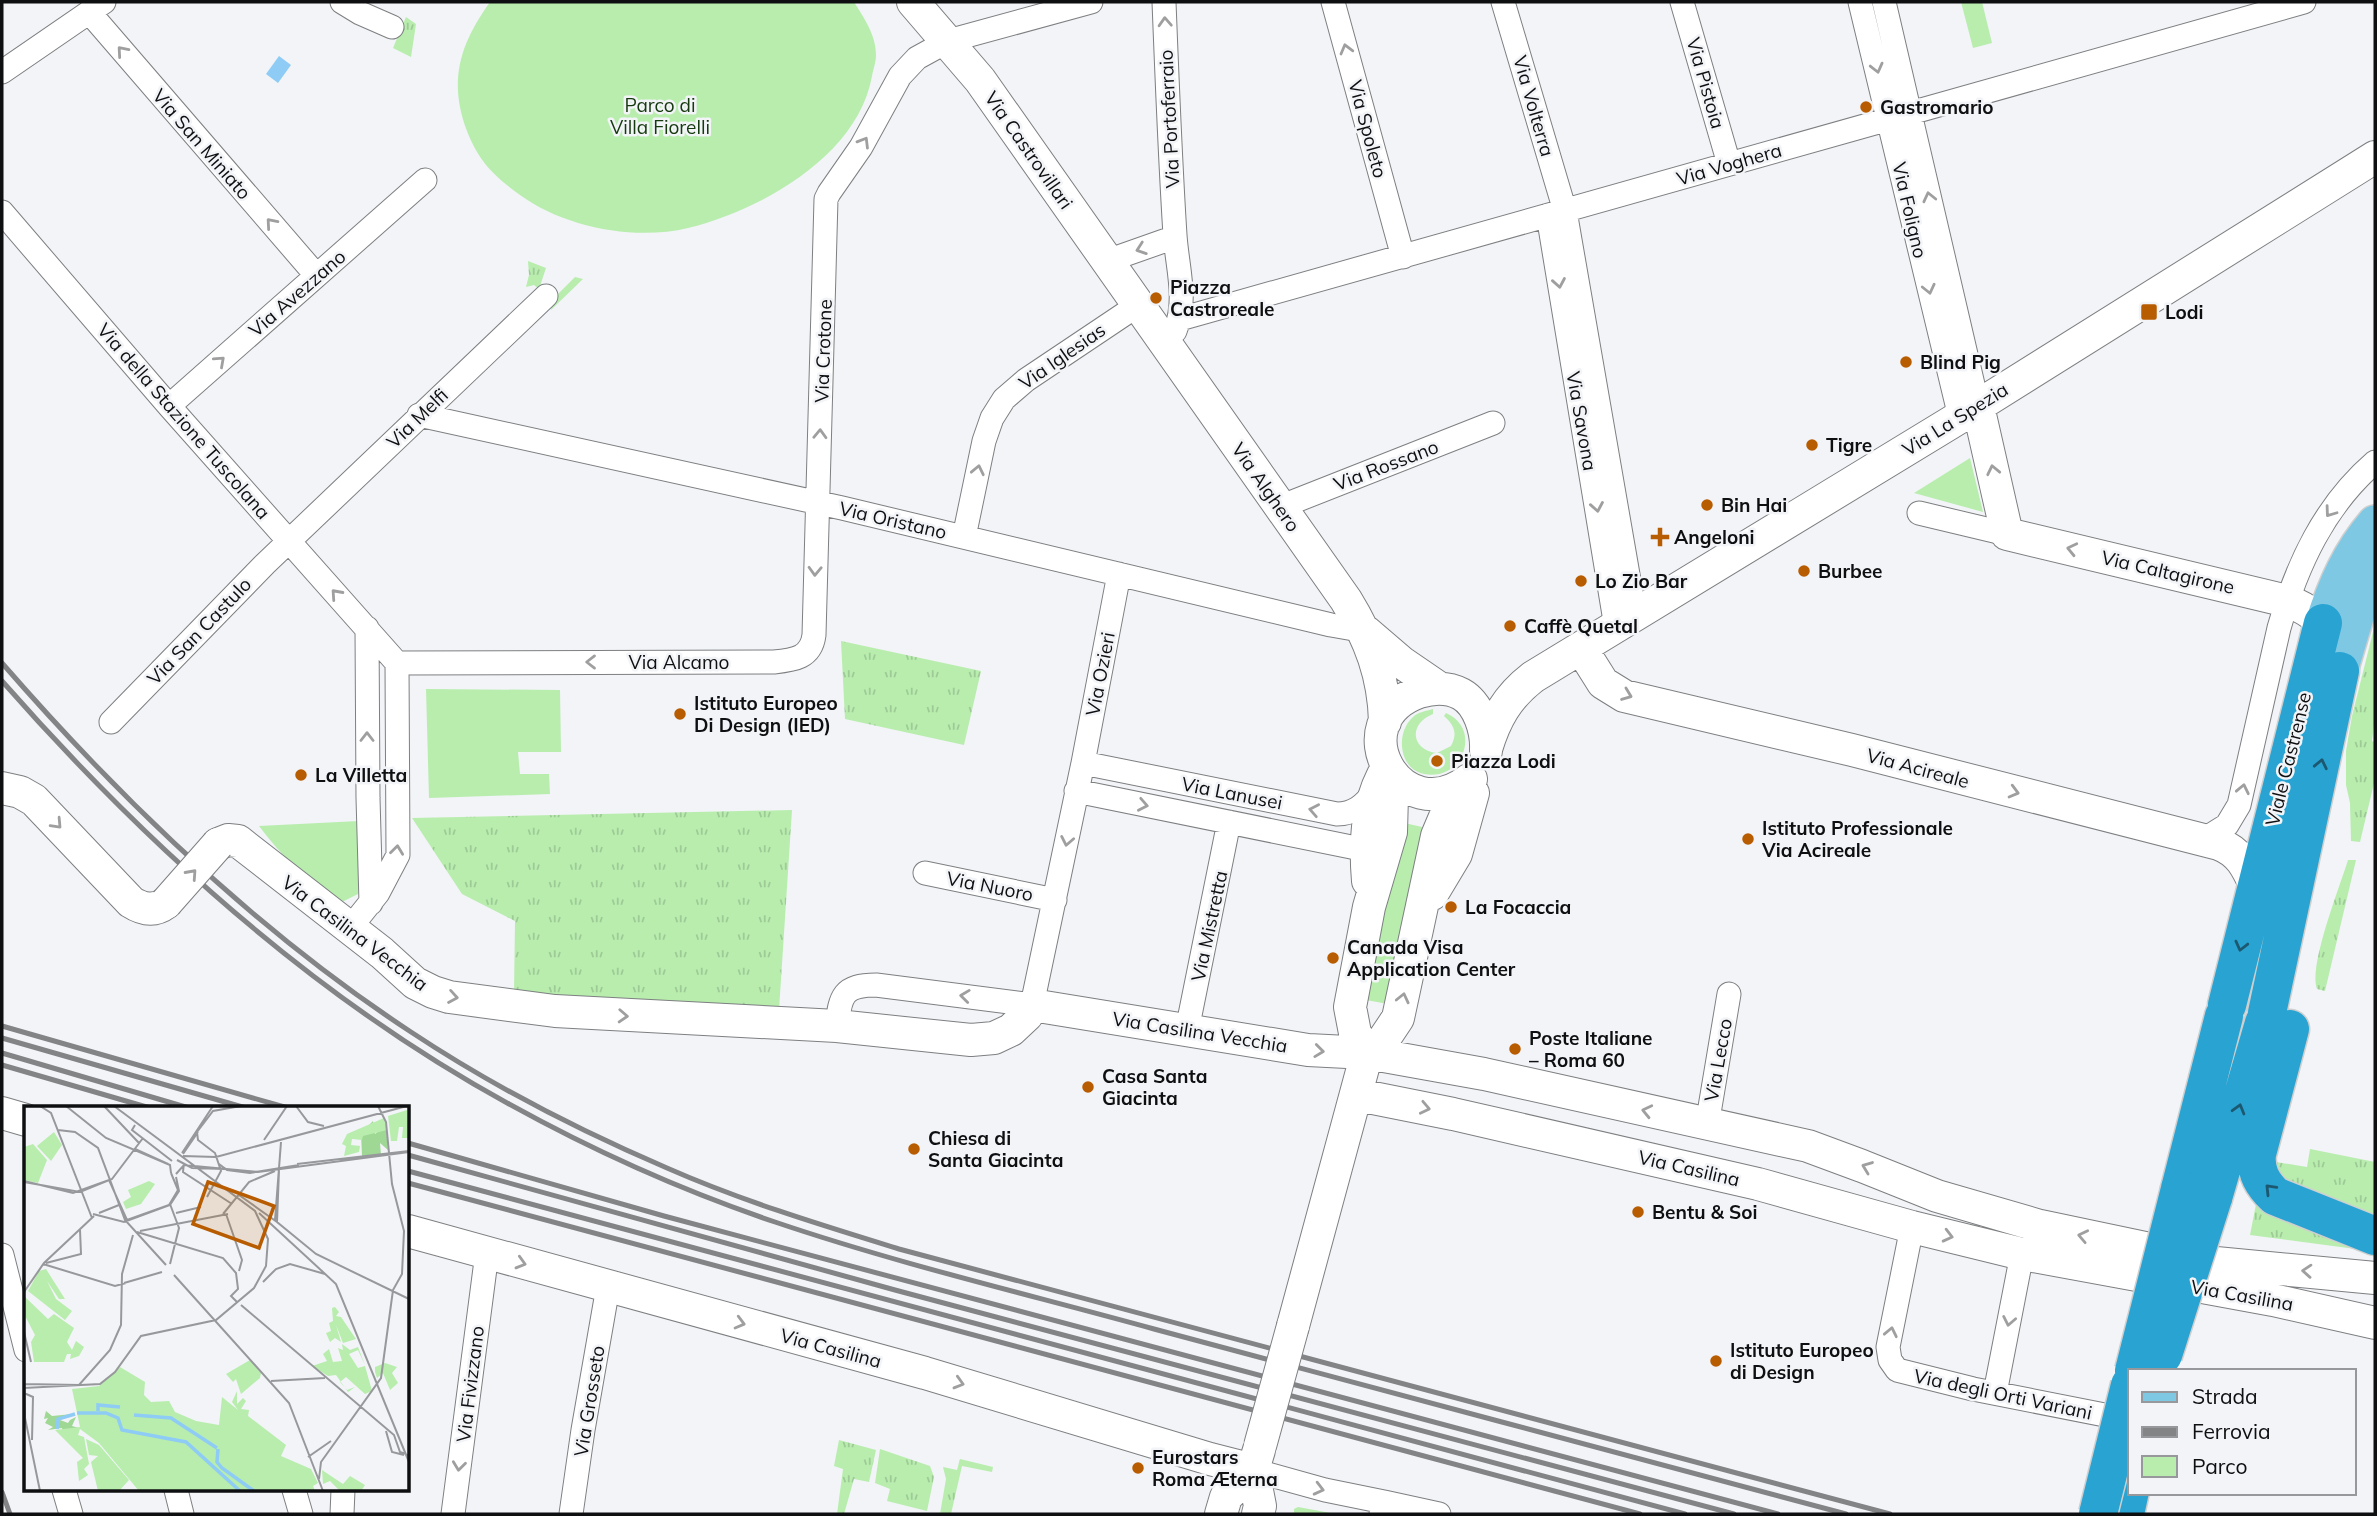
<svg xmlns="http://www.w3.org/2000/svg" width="2377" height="1516" viewBox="0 0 2377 1516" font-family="Mulish,sans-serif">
	<defs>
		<pattern id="grass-tufts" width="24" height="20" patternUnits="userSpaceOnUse" patternTransform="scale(1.75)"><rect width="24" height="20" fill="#b8edae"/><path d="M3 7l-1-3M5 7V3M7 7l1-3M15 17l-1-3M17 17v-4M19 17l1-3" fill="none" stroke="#9dca95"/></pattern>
	</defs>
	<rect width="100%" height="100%" fill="#f2f4f7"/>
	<path fill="url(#grass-tufts)" d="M406 17 416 24 411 57 393 48Z
		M528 261 546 268 539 289 534 285 526 287 529 275Z
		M575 277 583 279 551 310 552 300Z
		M2375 624V717L2372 741 2375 742V779L2360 842 2351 841 2350 803 2346 785V751L2352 716Z
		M841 641 981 671 964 745 845 719Z
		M792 810 779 1010 514 994 515 921 462 894 412 818Z
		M2348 860H2356L2325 991 2317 989C2308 967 2340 886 2348 860Z
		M2310 1149 2375 1162V1220L2285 1189 2270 1161 2307 1167Z
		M2258 1194 2363 1250 2250 1235Z
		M839 1440 876 1450 869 1482 854 1479 844 1514H837L843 1469 834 1466Z
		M880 1449 930 1466 934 1477 927 1511 887 1501 890 1489 875 1483Z
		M960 1459 993 1467 992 1472 962 1466 951 1514H940L946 1479 943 1467 957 1470Z"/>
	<path fill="#b8edae" d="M490 2H854C864 18 876 35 876 55 876 62 873 70 872 76 858 156 761 210 688 228 634 241 564 227 520 195 494 176 479 162 467 131 448 81 460 44 490 2Z
		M1961 2H1982L1992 43 1973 48Z
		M1970 458 1983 512 1914 493Z
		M426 689 560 690 561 752H518L520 774H549L550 794 429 798Z
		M1433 709V714C1408 724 1411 750 1437 753L1451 746C1458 733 1454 725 1444 716L1446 713C1483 729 1462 782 1424 774 1399 769 1395 733 1413 717 1418 712 1426 711 1433 709Z
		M359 821 361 858 358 894 338 904C308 880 282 857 259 826Z
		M1400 822 1431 829 1388 1004 1366 1000Z
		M1298 1507 1336 1514H1294V1509Z"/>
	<path fill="#8eccf5" d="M279 56 291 65 278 83 266 74Z"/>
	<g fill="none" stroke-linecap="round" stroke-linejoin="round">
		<g stroke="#7d7f81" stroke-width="25">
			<path id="street" d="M342 2 360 13 392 27
				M1164 2C1167 79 1170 157 1175 235 1177 267 1188 300 1175 331
				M1333 2 1403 257
				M1503 2 1565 211 1635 615
				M1682 2 1729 164
				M1860 2 1960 417
				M1884 2 1978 406
				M89 12 316 275
				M2 72 104 2
				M2 212 169 406 397 663 398 855 378 893 350 928
				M1548 215 1616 627
				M1107 261 1175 237
				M1180 319 2304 2
				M169 406 425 180
				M419 415 842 508 1331 625 1365 631
				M1280 507 1493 423
				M1919 513 2007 534
				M964 537 984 441 992 418 1004 399 1026 380 1138 305
				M367 628 368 798 371 903
				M397 663 774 662C794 660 811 658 814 635L826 199 829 193 861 147 900 76 917 58 948 41 1091 2
				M111 722 265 564 546 296
				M1083 763 1337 814C1354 814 1364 805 1374 792
				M1076 791 1366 850
				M2203 840 2227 825 2239 805 2279 628C2297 565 2324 506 2375 462
				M925 873 1055 900
				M837 1026C840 996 843 985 876 985L1032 1005 1083 763 1119 574
				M1187 1030 1229 822
				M1707 1125 1729 994
				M1912 1227 1888 1347 1890 1360 1897 1370 1973 1389 2130 1420
				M2 1255 26 1350
				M1995 1393 2022 1254
				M1253 1470 1325 1490 1384 1502 1381 1514
				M64 1490 71 1514
				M176 1490 182 1514
				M294 1490 301 1514
				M1384 1502 1439 1514
				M342 1514 343 1490
				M453 1514 487 1253
				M571 1514 583 1430 608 1287"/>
		</g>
		<g stroke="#7d7f81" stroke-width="34">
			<path id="secondary" d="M913 2 980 80 1346 600C1370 639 1384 676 1385 722
				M1978 406 2007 534 2287 601C2309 609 2324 620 2334 643
				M1366 632 1401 662 1439 688
				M1581 648 1603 683 1624 696 1852 750 2219 844C2240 852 2247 867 2256 887
				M1486 749C1495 719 1507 697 1533 677L1960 417 2375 157
				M1469 780C1400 833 1338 721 1419 692 1432 688 1448 687 1461 694 1479 704 1487 731 1486 751
				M2 788 20 792 34 800 131 902C142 909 154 912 166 903
				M218 844 228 840 238 841 382 953 415 983 433 992 449 997 555 1011 837 1026 971 1040 994 1038 1011 1030 1027 1015 1032 1005 1308 1050 1367 1053 1484 1074 1808 1146 1862 1166 1937 1196 2040 1226 2216 1263 2375 1278
				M1368 881C1365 845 1366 808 1383 775
				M1432 894 1456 854 1473 793
				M1367 1053 1355 1033 1350 1007 1369 907 1391 832 1392 795 1385 771
				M1358 1095 1453 1114 1758 1184 1912 1227 2022 1254 2273 1300 2375 1323
				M2 1113 26 1120
				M408 1231 925 1373 1210 1459 1253 1470
				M1293 1326 1367 1053 1384 1039 1398 1018 1437 836 1451 803 1471 779
				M1221 1514 1226 1497 1253 1470
				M1258 1514 1260 1506 1253 1470 1259 1450"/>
		</g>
		<g stroke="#cfcfcf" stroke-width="38">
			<path id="primary" d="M2323 623C2335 586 2349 553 2375 523
				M2340 671 2358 610 2375 569"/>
		</g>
		<g stroke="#cfcfcf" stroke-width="41">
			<path id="highway" d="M2227 1005 2323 623
				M2267 1013 2340 671
				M2290 1029 2257 1154C2255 1171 2262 1184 2275 1196L2375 1236
				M2180 1189 2224 1016
				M2213 1198 2264 1023
				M2125 1514 2130 1491"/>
		</g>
		<use href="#street" stroke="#fff" stroke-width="23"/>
		<use href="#secondary" stroke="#fff" stroke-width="32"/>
		<use href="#primary" stroke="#7fc8e4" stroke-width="35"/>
		<use href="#highway" stroke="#29a3d2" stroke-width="38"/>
		<path stroke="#828486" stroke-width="5" d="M2 663C122 801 257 931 411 1032 491 1085 578 1130 667 1168 742 1201 821 1225 899 1249L1890 1514
			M2 681C147 846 315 998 509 1104 594 1151 683 1191 775 1222 899 1264 1027 1294 1154 1329 1385 1390 1615 1453 1846 1514
			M2 1026 288 1108
			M2 1038 246 1108
			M2 1053 189 1108
			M2 1065 150 1108
			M408 1143 664 1216 1778 1514
			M408 1155 895 1290 1734 1514
			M408 1171 1685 1514
			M408 1183 1640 1514
			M2 1492 10 1514"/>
		<g stroke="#7d7f81" stroke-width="34" stroke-linecap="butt">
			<path id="secondary-bridge" d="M166 903 218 844
				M1260 1446 1293 1326"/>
		</g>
		<g stroke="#cfcfcf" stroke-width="41" stroke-linecap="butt">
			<path id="highway-bridge" d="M2163 1355 2213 1198
				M2134 1371 2180 1189
				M2098 1514 2130 1385"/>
		</g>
		<use href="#secondary-bridge" stroke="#fff" stroke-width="32"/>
		<use href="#highway-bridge" stroke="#29a3d2" stroke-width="38"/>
	</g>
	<defs><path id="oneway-chevron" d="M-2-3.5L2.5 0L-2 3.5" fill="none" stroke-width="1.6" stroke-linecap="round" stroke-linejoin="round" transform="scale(1.75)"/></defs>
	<g stroke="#9f9f9f">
		<use href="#oneway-chevron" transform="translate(1165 22) rotate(-93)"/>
		<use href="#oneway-chevron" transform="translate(1346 49) rotate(-105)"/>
		<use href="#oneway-chevron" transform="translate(122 51) rotate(-131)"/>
		<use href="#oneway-chevron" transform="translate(1877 68) rotate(76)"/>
		<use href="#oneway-chevron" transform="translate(864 142) rotate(-59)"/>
		<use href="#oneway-chevron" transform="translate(1929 197) rotate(-103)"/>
		<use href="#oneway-chevron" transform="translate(271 223) rotate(-131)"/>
		<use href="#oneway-chevron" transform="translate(1141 249) rotate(161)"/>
		<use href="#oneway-chevron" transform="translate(1559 283) rotate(80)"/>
		<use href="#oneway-chevron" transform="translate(1929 289) rotate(77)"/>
		<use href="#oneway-chevron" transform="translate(220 361) rotate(-42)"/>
		<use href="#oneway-chevron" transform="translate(820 434) rotate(-88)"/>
		<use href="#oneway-chevron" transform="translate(978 470) rotate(-78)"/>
		<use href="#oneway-chevron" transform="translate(1993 470) rotate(-102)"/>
		<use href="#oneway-chevron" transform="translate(1597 507) rotate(80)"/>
		<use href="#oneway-chevron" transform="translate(2330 512) rotate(126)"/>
		<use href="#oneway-chevron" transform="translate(2072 549) rotate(-167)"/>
		<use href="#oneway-chevron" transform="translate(815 571) rotate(92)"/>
		<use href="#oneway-chevron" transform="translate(336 594) rotate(-132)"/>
		<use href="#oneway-chevron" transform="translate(591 662) rotate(180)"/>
		<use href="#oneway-chevron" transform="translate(1627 695) rotate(21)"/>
		<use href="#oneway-chevron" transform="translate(367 737) rotate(-90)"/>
		<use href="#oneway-chevron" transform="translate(2243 789) rotate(-78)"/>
		<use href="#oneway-chevron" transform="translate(2014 792) rotate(15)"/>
		<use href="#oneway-chevron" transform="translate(1143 805) rotate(11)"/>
		<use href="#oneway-chevron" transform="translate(1314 810) rotate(-169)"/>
		<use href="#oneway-chevron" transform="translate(57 824) rotate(47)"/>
		<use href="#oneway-chevron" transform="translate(1067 841) rotate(101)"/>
		<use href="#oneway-chevron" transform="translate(397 850) rotate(-83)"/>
		<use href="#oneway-chevron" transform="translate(192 874) rotate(-48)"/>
		<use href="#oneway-chevron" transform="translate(965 996) rotate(-173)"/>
		<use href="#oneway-chevron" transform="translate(453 997) rotate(10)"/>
		<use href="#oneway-chevron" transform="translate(1403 998) rotate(-77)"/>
		<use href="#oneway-chevron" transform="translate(623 1016) rotate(3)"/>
		<use href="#oneway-chevron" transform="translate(1319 1051) rotate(7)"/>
		<use href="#oneway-chevron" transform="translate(1425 1108) rotate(12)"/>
		<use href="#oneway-chevron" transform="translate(1647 1111) rotate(-167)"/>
		<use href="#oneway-chevron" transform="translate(1867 1167) rotate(-159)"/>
		<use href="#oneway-chevron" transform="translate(1948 1236) rotate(14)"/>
		<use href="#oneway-chevron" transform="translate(2083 1236) rotate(-168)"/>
		<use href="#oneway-chevron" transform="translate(521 1263) rotate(16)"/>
		<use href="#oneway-chevron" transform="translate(2307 1271) rotate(-176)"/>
		<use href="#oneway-chevron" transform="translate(2009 1321) rotate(101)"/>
		<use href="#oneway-chevron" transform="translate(740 1323) rotate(15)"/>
		<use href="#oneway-chevron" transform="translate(1891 1332) rotate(-78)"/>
		<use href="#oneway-chevron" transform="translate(959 1383) rotate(16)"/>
		<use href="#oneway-chevron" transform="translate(459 1466) rotate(97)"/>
		<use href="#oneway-chevron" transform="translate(1319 1489) rotate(14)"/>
	</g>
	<g stroke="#1c5971">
		<use href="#oneway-chevron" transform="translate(2321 764) rotate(-78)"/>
		<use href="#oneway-chevron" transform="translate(2241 946) rotate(104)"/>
		<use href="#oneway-chevron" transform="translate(2239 1109) rotate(-74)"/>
		<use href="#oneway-chevron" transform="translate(2270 1189) rotate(-134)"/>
	</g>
	<g fill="#b85c01" stroke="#f2f4f7" stroke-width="2.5">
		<circle cx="1866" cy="107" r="7"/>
		<circle cx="1156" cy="298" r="7"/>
		<rect x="2140" y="303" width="18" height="18" rx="3.5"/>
		<circle cx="1906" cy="362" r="7"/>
		<circle cx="1812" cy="445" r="7"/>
		<circle cx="1707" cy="505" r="7"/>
		<path d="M1656.5 526.5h7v7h7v7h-7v7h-7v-7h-7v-7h7z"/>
		<circle cx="1804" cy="571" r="7"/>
		<circle cx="1581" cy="581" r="7"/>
		<circle cx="1510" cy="626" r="7"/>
		<circle cx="680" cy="714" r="7"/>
		<circle cx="1437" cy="761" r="7"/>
		<circle cx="301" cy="775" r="7"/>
		<circle cx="1748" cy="839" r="7"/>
		<circle cx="1451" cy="907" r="7"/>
		<circle cx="1333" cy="958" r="7"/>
		<circle cx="1515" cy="1049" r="7"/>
		<circle cx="1088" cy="1087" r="7"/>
		<circle cx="914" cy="1149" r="7"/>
		<circle cx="1638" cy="1212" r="7"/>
		<circle cx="1716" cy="1361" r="7"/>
		<circle cx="1138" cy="1468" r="7"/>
	</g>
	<g text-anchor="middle" stroke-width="5" stroke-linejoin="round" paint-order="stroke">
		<g font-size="19" fill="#0e0f10" stroke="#f2f4f7">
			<text transform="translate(1706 83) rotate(74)" y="7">Via Pistoia</text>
			<text transform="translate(1534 106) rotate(74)" y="7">Via Volterra</text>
			<text transform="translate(1169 119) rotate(-93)" y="7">Via Portoferraio</text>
			<text transform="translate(1368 129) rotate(75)" y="7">Via Spoleto</text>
			<text transform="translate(202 144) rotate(49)" y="7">Via San Miniato</text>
			<text transform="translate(1029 150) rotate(55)" y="7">Via Castrovillari</text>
			<text transform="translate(1729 164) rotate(-16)" y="7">Via Voghera</text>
			<text transform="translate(1910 210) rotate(77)" y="7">Via Foligno</text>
			<text transform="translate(297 293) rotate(-41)" y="7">Via Avezzano</text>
			<text transform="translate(823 351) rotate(-88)" y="7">Via Crotone</text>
			<text transform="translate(1062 356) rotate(-35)" y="7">Via Iglesias</text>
			<text transform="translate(417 418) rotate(-44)" y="7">Via Melfi</text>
			<text transform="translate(1955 419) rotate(-32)" y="7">Via La Spezia</text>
			<text transform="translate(184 421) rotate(49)" y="7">Via della Stazione Tuscolana</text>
			<text transform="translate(1582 421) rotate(80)" y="7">Via Savona</text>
			<text transform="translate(1386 465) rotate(-21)" y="7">Via Rossano</text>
			<text transform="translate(1266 487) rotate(55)" y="7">Via Alghero</text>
			<text transform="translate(893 520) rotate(13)" y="7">Via Oristano</text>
			<text transform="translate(2168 572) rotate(13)" y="7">Via Caltagirone</text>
			<text transform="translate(199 631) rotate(-46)" y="7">Via San Castulo</text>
			<text x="679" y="669">Via Alcamo</text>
			<text transform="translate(1100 674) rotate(-79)" y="7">Via Ozieri</text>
			<text transform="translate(2288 759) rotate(-76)" y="7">Viale Castrense</text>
			<text transform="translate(1918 768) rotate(15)" y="7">Via Acireale</text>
			<text transform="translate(1232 793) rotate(11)" y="7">Via Lanusei</text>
			<text transform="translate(990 886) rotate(11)" y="7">Via Nuoro</text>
			<text transform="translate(1209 926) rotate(-78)" y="7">Via Mistretta</text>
			<text transform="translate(355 933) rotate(37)" y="7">Via Casilina Vecchia</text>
			<text transform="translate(1200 1032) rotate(9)" y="7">Via Casilina Vecchia</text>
			<text transform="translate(1718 1060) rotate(-80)" y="7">Via Lecco</text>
			<text transform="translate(1689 1168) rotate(13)" y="7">Via Casilina</text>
			<text transform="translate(2242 1295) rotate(10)" y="7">Via Casilina</text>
			<text transform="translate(831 1348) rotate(15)" y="7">Via Casilina</text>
			<text transform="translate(470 1384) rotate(-83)" y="7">Via Fivizzano</text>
			<text transform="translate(2003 1394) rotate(12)" y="7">Via degli Orti Variani</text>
			<text transform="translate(589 1401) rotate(-81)" y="7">Via Grosseto</text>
		</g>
		<g font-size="19" fill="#153a0e" stroke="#f2f4f7">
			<text x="660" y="112">Parco di<tspan x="660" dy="22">Villa Fiorelli</tspan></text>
		</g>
		<g font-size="19" font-weight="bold" fill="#0e0f10" stroke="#f2f4f7" text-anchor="start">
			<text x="1880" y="114">Gastromario</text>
			<text x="1170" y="294">Piazza<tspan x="1170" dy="22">Castroreale</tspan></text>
			<text x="2165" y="319">Lodi</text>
			<text x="1920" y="369">Blind Pig</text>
			<text x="1826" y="452">Tigre</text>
			<text x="1721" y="512">Bin Hai</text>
			<text x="1674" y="544">Angeloni</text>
			<text x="1818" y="578">Burbee</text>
			<text x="1595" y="588">Lo Zio Bar</text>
			<text x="1524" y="633">Caffè Quetal</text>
			<text x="694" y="710">Istituto Europeo<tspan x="694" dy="22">Di Design (IED)</tspan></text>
			<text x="1451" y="768">Piazza Lodi</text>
			<text x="315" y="782">La Villetta</text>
			<text x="1762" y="835">Istituto Professionale<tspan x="1762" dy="22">Via Acireale</tspan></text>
			<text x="1465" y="914">La Focaccia</text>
			<text x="1347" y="954">Canada Visa<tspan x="1347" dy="22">Application Center</tspan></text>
			<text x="1529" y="1045">Poste Italiane<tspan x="1529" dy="22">– Roma 60</tspan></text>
			<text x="1102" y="1083">Casa Santa<tspan x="1102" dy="22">Giacinta</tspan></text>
			<text x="928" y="1145">Chiesa di<tspan x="928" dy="22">Santa Giacinta</tspan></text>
			<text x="1652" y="1219">Bentu &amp; Soi</text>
			<text x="1730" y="1357">Istituto Europeo<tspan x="1730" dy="22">di Design</tspan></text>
			<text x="1152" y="1464">Eurostars<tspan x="1152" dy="22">Roma Æterna</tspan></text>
		</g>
	</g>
	<g transform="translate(24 1106)">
		<rect width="385" height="385" fill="#f2f4f7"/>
		<path d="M318 238 326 244 334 241 341 259 334 244 325 248 334 262 341 260 348 285 341 288 322 271 316 276 323 284 331 281 324 286 312 269 304 270 288 260 303 255 299 248 305 243 309 256 318 255 314 242 319 244ZM62 333 75 339 105 374 95 385H74L67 356 74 350 65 349Z" fill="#b8edae"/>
		<path d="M349 15 351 28 362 19 364 44 356 37 357 49 338 50 337 27ZM22 305 28 310 49 308 36 314 44 317 46 314 52 311 48 320 55 322 40 330 38 322 24 324 29 321 21 317 24 312 20 313Z" fill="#9fd795"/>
		<path d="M383 4 384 32H378L379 21H375L373 35H367L364 10ZM360 12 363 24 339 30 338 34 328 33 327 39 336 40 335 46 320 50 322 40 318 38 323 28ZM30 26 38 39 27 55 13 40ZM9 38 23 54 14 77 0 74V41ZM125 75 131 78 117 98 102 103 99 96 107 91 104 84ZM22 163 41 193H35L23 175 32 193 48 205 41 214 4 185 15 165ZM0 190 24 213 30 208 50 222 43 236 48 244 52 235 60 241 55 250 46 253 47 248H43L40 256H10L7 236 11 229 0 208ZM311 201 315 206 312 210 317 211 332 233 319 237 312 219 317 236 311 232 306 236 302 227 307 225 305 217 309 215 308 202ZM226 254 237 267 236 272 217 288 212 273 209 276 202 268ZM361 257 373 261 368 267 374 277 366 284 359 267 353 272 351 266V261ZM96 261 121 276 120 289 127 296 145 295 151 306 172 315 195 319 198 291 214 304 208 296 213 285V298L219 292 222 295 217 303 225 304 224 310 262 339 257 350 287 363 294 377 289 380 291 385H115L75 337 56 323 54 329 60 331 65 358 60 363 64 369 55 375 53 356 59 352 31 324 56 321 48 283 75 280ZM298 364 319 378 326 370 341 379 337 385H316L306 375 299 378Z" fill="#b8edae"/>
		<path fill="none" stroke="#8eccf5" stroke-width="3.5" d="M74 305V299L96 301M53 307H82L94 312 98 324 162 336 216 385M110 309 147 312 193 342M33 323 34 313 51 308M194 343 193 356 198 362 230 385"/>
		<path fill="none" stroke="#97989b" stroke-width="2" d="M16 0 27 7 68 112M42 0 82 32 146 59 147 67M80 0 115 37M272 0 284 16 300 20M111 19 108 24 148 55M34 24 51 26 74 42 101 114 142 159M240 34 263 0M111 43 144 58M158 47 189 0M159 48 174 26M159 50 192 51 383 0M153 54 168 62 200 63M160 57 159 66 208 98M195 58 203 64 226 67 275 59M273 58 385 45M255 64 253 116 292 148 385 193M152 68 160 59 234 66 385 46M0 75 49 87 85 74 103 114 145 99 154 84 147 67M0 76 56 86 88 73 119 32M215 89 253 116M183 91 197 65 191 47 174 34 173 26 189 5 217 0M146 98 155 122 146 158M75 107 95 99M152 107 177 101M235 107 312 178 385 356M69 108 100 116 146 99 155 85 152 71M199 108 225 76 251 65M202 108 218 154 215 165M251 114 257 36M116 125 204 108M113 126 199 152 212 167 214 183 207 190 213 196M22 157 57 148 56 124M19 158 91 180 102 177M150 169 265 297 299 385M239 176 252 163 266 158 301 168M100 177 138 166M0 186 20 157 70 110M217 199 370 329 376 346 385 349M0 226 7 256M0 255 1 312 16 385M247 275 301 272M0 278 55 279 86 244 97 219 98 168 109 129M0 282 76 278 91 266 117 230 192 214 230 182 242 160 244 133 231 105 90 0M0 287 9 291 8 334M362 325 368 346 380 349M284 351 307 335M295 373 297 356 357 272 369 184 378 168 380 125 368 78 362 16 354 0"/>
		<path fill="#b85c01" fill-opacity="0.15" stroke="#b85c01" stroke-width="3.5" d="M184 76 250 100 235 142 169 118Z"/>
		<rect width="385" height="385" fill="none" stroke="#0e0f10" stroke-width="3.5"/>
	</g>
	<rect width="2377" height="1516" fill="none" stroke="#0e0f10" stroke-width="7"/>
	<rect x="2128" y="1369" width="228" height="126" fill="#f2f4f7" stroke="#97989b" stroke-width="2"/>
	<rect x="2142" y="1392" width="35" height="10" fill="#7fc8e4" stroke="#97989b" stroke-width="2"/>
	<text x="2192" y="1404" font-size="21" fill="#0e0f10">Strada</text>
	<rect x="2142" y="1427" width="35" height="10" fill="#828486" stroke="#97989b" stroke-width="2"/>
	<text x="2192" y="1439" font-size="21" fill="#0e0f10">Ferrovia</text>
	<rect x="2142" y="1456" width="35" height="21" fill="#b8edae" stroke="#97989b" stroke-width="2"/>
	<text x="2192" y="1474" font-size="21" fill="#0e0f10">Parco</text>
</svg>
